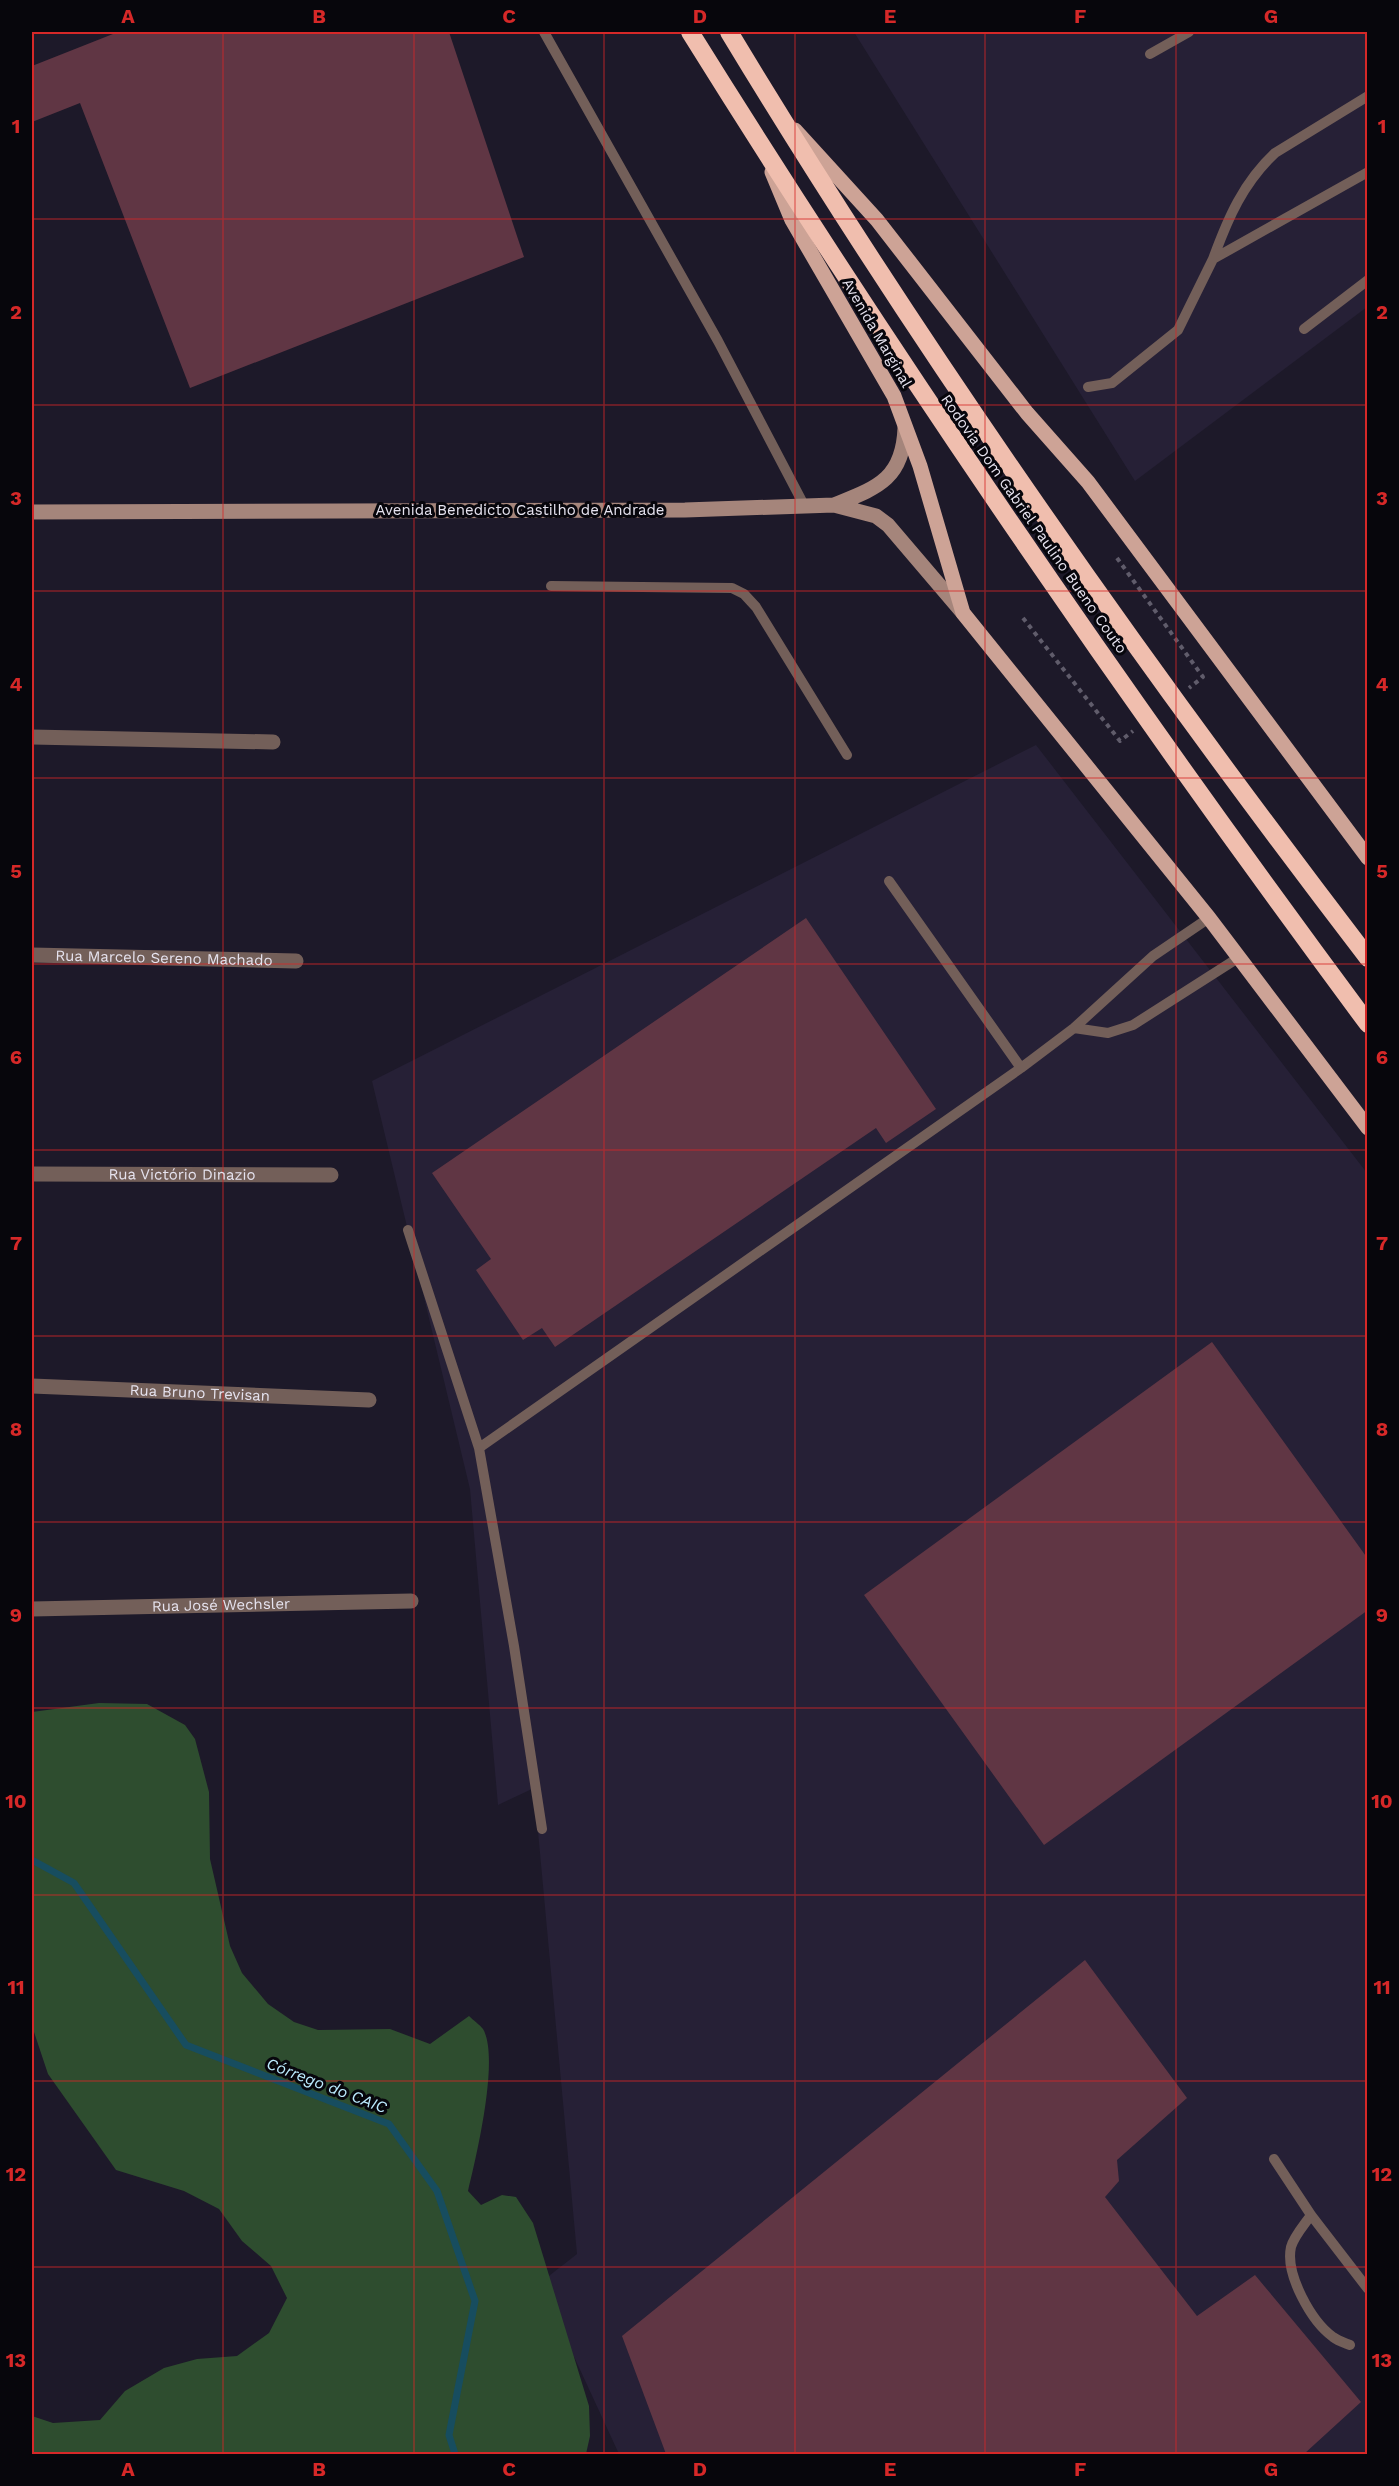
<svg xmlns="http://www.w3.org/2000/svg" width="1399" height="2486" viewBox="0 0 1399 2486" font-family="'Work Sans',sans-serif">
	<rect width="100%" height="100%" fill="#1d1929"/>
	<path fill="#262036" d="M854 32H1367V307L1135 481Z
		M1036 745 1367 1173V2454H619L540 2283 577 2254 534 1788 498 1805 470 1489 372 1081Z"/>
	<path fill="#2e4d2f" d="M99 1703 147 1704 185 1725 195 1739 209 1792 210 1859 230 1946 242 1973 268 2004 294 2022 318 2030 390 2029 430 2044 469 2016C473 2020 480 2025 483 2029 500 2058 476 2158 468 2191L481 2205 502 2195 516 2197 533 2223 589 2406 590 2436 586 2454H32V2416L53 2423 100 2420 125 2391 164 2368 197 2359 237 2356 269 2333 287 2298 271 2266 242 2241 219 2209 184 2191 116 2170 48 2074 32 2026V1712Z"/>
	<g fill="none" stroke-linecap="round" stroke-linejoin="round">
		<path stroke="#174d5f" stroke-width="7" d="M32 1860 74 1883 186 2045 389 2124 437 2191 475 2301 449 2435 455 2454"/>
	</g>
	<path fill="#603644" d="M118 32H449L524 257 190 388 80 103 32 122V66Z
		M806 918 936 1109 886 1143 876 1128 555 1347 542 1328 523 1340 476 1270 491 1259 432 1173Z
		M1212 1342 1368 1559V1610L1044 1845 864 1595Z
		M1085 1960 1187 2098 1117 2160 1119 2181 1105 2197 1197 2316 1255 2275 1361 2402 1304 2454H666L622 2336Z"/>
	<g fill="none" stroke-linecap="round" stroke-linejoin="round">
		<path stroke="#605c6b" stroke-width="4" stroke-dasharray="4.5 4.5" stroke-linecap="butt" d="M1117 558 1203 677 1189 688
			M1023 618 1120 741 1133 731"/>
		<path stroke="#735f59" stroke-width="10" d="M544 32 718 341 804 505
			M1150 54 1189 32
			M1368 96 1275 153C1243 183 1228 218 1213 259L1368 172
			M1304 329 1368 280
			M1088 387 1112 383 1178 330 1213 259
			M551 586 732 588 744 594 756 607 847 755
			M889 881 1021 1068 1074 1028 1153 956 1209 918
			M1074 1028 1108 1033 1133 1025 1238 958
			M408 1230 479 1448 1021 1068
			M479 1448 514 1646 542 1829
			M1274 2159 1311 2215 1368 2289
			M1311 2215C1305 2224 1294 2236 1291 2247 1285 2274 1311 2321 1333 2337 1338 2341 1345 2343 1350 2345"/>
		<g stroke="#735f59" stroke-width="15">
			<path d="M32 737 273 742"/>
			<path id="s1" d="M32 955 296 961"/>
			<path id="s2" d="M32 1174 331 1175"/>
			<path id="s3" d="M32 1386 369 1400"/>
			<path id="s4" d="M32 1609 411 1601"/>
		</g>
		<path stroke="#a5857b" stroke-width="15" d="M834 505C876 488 903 480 905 428
			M32 512 685 510 834 505 876 516 888 525 963 613"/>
		<path stroke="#cda396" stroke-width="15" d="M795 130 877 220 1027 413 1088 482 1368 858
			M772 172 792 220 894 396 920 466 963 613 1209 918 1368 1128"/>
		<path stroke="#f0beae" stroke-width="18" d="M690 32C902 372 1129 702 1368 1024
			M729 32C923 353 1139 659 1368 958"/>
	</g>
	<path fill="none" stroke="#d62828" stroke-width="1.5" stroke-opacity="0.55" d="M223 32V2454M414 32V2454M604 32V2454M795 32V2454M985 32V2454M1176 32V2454M32 219H1368M32 405H1368M32 591H1368M32 778H1368M32 964H1368M32 1150H1368M32 1336H1368M32 1522H1368M32 1708H1368M32 1895H1368M32 2081H1368M32 2267H1368"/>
	<g text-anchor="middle" stroke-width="6" stroke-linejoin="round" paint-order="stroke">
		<g font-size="15" fill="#e6e3ef" stroke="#07060c">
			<text transform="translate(877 333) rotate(60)" y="5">Avenida Marginal</text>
			<text x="520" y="515">Avenida Benedicto Castilho de Andrade</text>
			<text transform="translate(1034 524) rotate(55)" y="5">Rodovia Dom Gabriel Paulino Bueno Couto</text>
			<text dy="5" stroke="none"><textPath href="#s1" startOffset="132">Rua Marcelo Sereno Machado</textPath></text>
			<text dy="5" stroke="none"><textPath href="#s2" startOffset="150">Rua Victório Dinazio</textPath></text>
			<text dy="5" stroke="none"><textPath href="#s3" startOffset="168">Rua Bruno Trevisan</textPath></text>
			<text dy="5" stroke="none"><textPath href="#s4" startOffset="189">Rua José Wechsler</textPath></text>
		</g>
		<g font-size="16" font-style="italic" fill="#bcecff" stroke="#07060c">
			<text transform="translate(327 2085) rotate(21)" y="6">Córrego do CAIC</text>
		</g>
	</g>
	<rect width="1399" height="2486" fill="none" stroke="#07060c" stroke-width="66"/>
	<rect x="33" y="33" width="1333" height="2420" fill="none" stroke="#d62828" stroke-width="2"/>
	<g font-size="20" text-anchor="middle" font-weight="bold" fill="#d62828">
		<text x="128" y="23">A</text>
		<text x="319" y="23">B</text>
		<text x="509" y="23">C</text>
		<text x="700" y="23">D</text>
		<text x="890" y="23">E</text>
		<text x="1080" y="23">F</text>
		<text x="1271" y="23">G</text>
		<text x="16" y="133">1</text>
		<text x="1382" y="133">1</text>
		<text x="16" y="319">2</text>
		<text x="1382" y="319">2</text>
		<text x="16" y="505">3</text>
		<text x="1382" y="505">3</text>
		<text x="16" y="691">4</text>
		<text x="1382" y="691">4</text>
		<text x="16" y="878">5</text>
		<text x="1382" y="878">5</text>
		<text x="16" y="1064">6</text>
		<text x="1382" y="1064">6</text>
		<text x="16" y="1250">7</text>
		<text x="1382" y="1250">7</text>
		<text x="16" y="1436">8</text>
		<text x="1382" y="1436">8</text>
		<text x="16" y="1622">9</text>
		<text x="1382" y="1622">9</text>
		<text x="16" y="1808">10</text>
		<text x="1382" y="1808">10</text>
		<text x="16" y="1994">11</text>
		<text x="1382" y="1994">11</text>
		<text x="16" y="2181">12</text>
		<text x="1382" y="2181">12</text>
		<text x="16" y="2367">13</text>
		<text x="1382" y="2367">13</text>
		<text x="128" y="2476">A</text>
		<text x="319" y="2476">B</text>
		<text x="509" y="2476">C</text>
		<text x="700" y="2476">D</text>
		<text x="890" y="2476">E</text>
		<text x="1080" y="2476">F</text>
		<text x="1271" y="2476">G</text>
	</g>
</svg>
